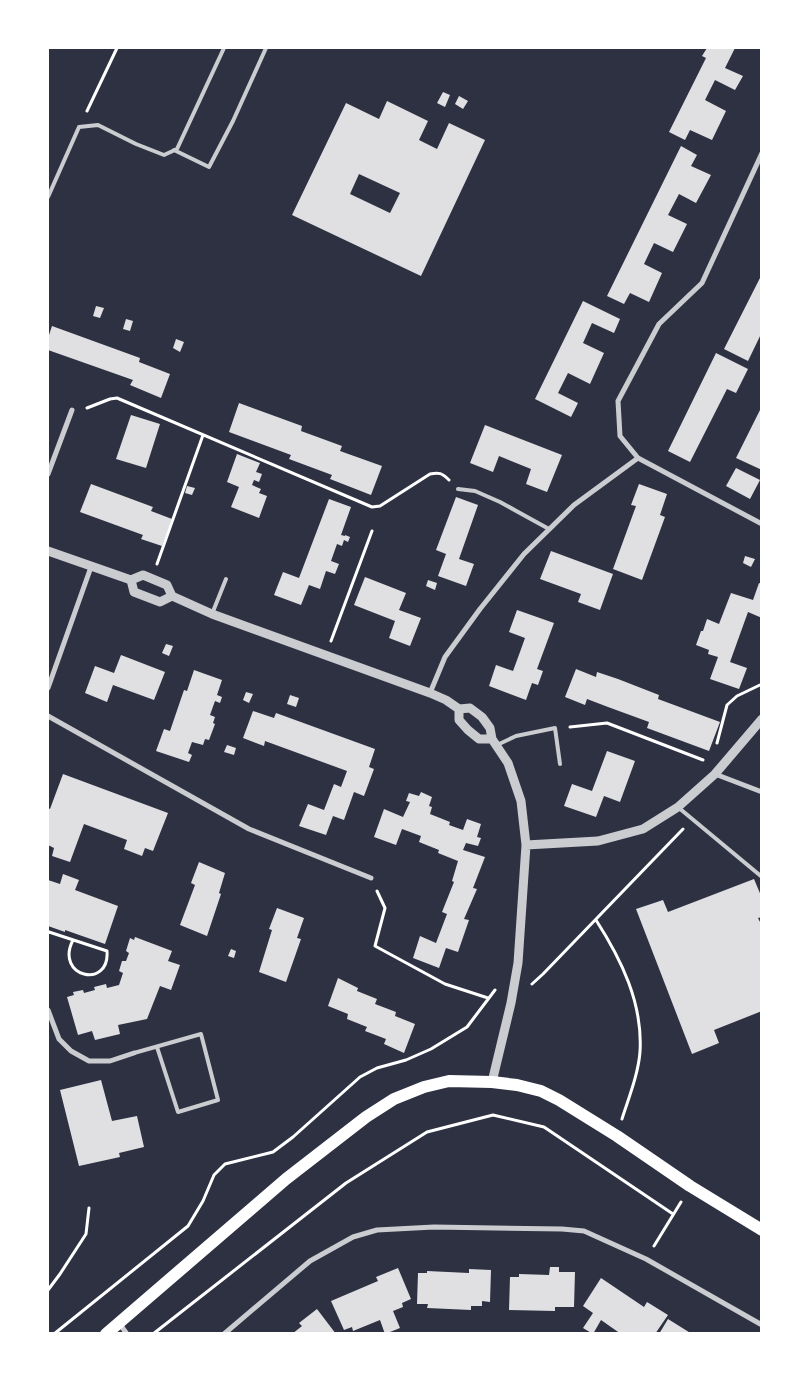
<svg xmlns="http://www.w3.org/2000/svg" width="809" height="1381" viewBox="0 0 809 1381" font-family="Georgia,serif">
	<rect width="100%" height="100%" fill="#2d3142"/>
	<path fill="#e0e0e3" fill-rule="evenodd" d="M707 48H735L725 68 743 76 735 90 715 80 705 100 726 111 712 140 690 130 685 140 669 132 706 58 702 56Z
		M443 92 450 95 445 107 437 103Z
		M459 96 468 101 463 109 455 104Z
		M387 101 428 121 419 140 437 149 449 123 485 140 421 276 292 215 346 103 379 119ZM359 174 400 193 390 213 350 194Z
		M681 146 697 155 691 166 711 175 696 203 679 194 668 215 687 224 673 252 654 243 644 264 662 273 649 302 630 293 624 304 607 296Z
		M762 274V332L748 361 724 349Z
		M583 301 620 319 614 333 592 323 583 343 604 353 590 384 568 373 558 393 578 403 571 417 535 399Z
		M96 306 104 308 100 318 93 316Z
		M126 319 133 321 130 331 123 329Z
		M52 326 140 358 139 362 170 374 161 398 130 385 133 380 48 350V338Z
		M176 339 184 342 180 352 173 348Z
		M716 353 748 369 736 393 727 389 690 462 668 451Z
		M239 403 302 426 301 431 342 446 340 451 382 466 371 495 330 479 332 475 289 459 291 455 229 432Z
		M762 406V470L736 458Z
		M131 415 160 424 146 468 116 459Z
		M485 425 562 455 547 492 526 484 531 469 499 456 493 472 470 463Z
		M237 454 260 463 256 472 262 474 259 482 254 480 252 485 261 489 259 493 267 496 259 518 231 507 239 487 227 482Z
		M736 468 760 480 750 499 726 486Z
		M91 484 153 507 151 511 172 519 162 546 141 539 143 535 80 512Z
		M639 484 667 494 660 515 665 517 642 580 613 569 636 506 631 505Z
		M187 486 195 488 192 495 185 493Z
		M456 497 478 505 459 559 474 564 466 586 438 576 446 554 436 550Z
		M329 499 351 507 341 535 345 536V535L350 537 348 542 344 540 342 546 337 544 331 561 339 564 335 574 326 571 320 589 309 585 301 605 274 595 283 572 299 578Z
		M551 551 613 574 600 610 578 602 581 594 540 579Z
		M745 556 755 559 751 567 743 563Z
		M365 577 406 593 399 610 421 618 410 646 389 638 395 621 354 605Z
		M428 580 437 583 435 590 426 586Z
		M759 583 762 584V618L748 612 730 662 747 668 739 689 710 679 718 657 708 654 709 650 696 645 701 631H703L707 619 719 624 731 593 753 600Z
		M517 610 554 623 537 669 543 671 538 685 532 683 526 700 489 686 496 665 513 671 520 652 525 638 509 632Z
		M166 644 173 646 169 656 162 653Z
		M121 655 165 672 154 700 113 685 107 702 85 693 95 666 114 673Z
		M576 669 596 677 597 672 618 679 659 695 658 699 720 722 709 751 647 728 649 722 608 707 587 699 585 705 565 697Z
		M194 670 222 680 217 695 222 697 220 703 215 701 210 715 215 717 213 723 215 724 209 740 205 739 203 745 192 742 188 753 192 755 189 762 156 751 164 729 170 731 184 690 187 691Z
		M246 692 253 694 249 703 243 700Z
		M290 695 299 698 296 707 287 704Z
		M253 711 274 718 276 713 375 749 369 767 374 769 364 796 354 792 344 820 333 816 326 835 299 826 308 804 324 810 334 784 341 787 347 771 265 741 264 746 243 738Z
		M227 745 236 748 234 755 224 752Z
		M607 751 635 761 620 802 604 796 596 817 564 806 572 784 592 791Z
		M63 774 168 813 153 851 145 848 142 856 124 849 127 840 84 824 70 862 52 856 54 848 48 845V808L50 809Z
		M421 792 432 797 429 806 432 807 430 814 450 822 449 825 463 830 467 819 481 824 477 837 481 838 478 846 466 843 463 850 485 857 473 888 477 889 464 919 469 920 458 952 446 948 439 968 413 958 420 936 436 943 447 914 442 912 454 882 452 881 458 861 438 853 439 850 419 842 421 836 402 829 396 845 374 837 384 809 403 817 410 802 406 801 409 793 419 796Z
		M199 862 225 873 219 893 221 894 207 936 180 925 195 885 191 883Z
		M63 874 79 880 75 890 118 906 105 944 65 930V932L48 926V880L60 884Z
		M754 879 762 898V917L758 918 760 922 762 921V1011L714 1030 719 1043 692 1054 636 909 663 900 668 912Z
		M277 908 304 918 297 938 301 939 286 982 259 972 272 930 269 929Z
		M135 937 172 951 168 961 180 965 171 990 160 986 147 1019 118 1025 120 1034 95 1040 92 1031 78 1035 67 997 74 995 73 992 83 990 84 993 95 990 94 987 106 984 107 988 119 985 123 973 119 971 122 961H126L129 953 126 951 130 938 134 940Z
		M231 949 236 951 234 958 228 956Z
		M338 978 358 988 357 991 377 999 375 1004 396 1012 395 1016 415 1024 404 1053 384 1044 386 1039 365 1031 367 1027 347 1019 348 1014 328 1006Z
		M101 1080 112 1121 137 1116 144 1147 119 1153 120 1157 79 1166 60 1090Z
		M550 1267H559V1272H575L574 1307H555V1311L509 1310 510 1277H519V1274L549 1275Z
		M398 1268 411 1299 402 1303 403 1307 393 1311 400 1328 385 1334 380 1320 353 1331 352 1327 344 1330 331 1301 378 1281 376 1277Z
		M469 1269 491 1270 490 1302 482 1301V1306H471V1310L427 1308 428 1304H417L418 1273H427V1271L469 1273Z
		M601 1278 644 1307 647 1302 668 1315 655 1334H621L601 1320 593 1334 583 1328 593 1313 583 1306Z
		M317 1309 336 1334H292L302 1326 299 1323Z
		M668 1319 692 1334H659Z"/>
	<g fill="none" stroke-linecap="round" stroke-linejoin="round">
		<path stroke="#fff" stroke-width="3" d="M87 111 117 48
			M87 408 110 399 117 398 372 507 380 506 430 474C439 472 442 473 449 480
			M157 564 203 435
			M331 641 372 531
			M570 727 607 723 703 760
			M717 743 727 705 737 696 762 684
			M377 891 385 908 375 946 445 984 488 998
			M596 920C621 959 643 1003 640 1052 638 1075 629 1097 622 1119
			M48 933 49 932 107 951C110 990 54 977 73 940
			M532 984 543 974 683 829
			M654 1246 681 1202
			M48 1290 60 1274 86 1234 89 1208
			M54 1334 188 1226 203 1201 214 1175 225 1164 273 1152 293 1137 360 1077 377 1068 406 1060 431 1049 467 1027 495 990
			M153 1334 346 1183 427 1132 493 1115 544 1127 673 1214"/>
		<path stroke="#caccd0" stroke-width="4" d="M174 150 209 167 233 121 266 48
			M48 197 79 127 98 125 136 144 164 155 177 149 224 48
			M458 489 475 491 500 502 549 529
			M212 614 226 579
			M497 745 516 736 555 728 560 764
			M679 808 762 877
			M134 1053 201 1034 218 1100 178 1112 157 1047"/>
		<path stroke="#caccd0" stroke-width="5" d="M762 153 702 283 659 324 618 401 620 436 638 458 762 524
			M48 474 72 410
			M48 688 91 567
			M430 693 445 657 480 609 524 554 574 505 638 458
			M48 716 249 829 371 878
			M715 774 762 792
			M48 1010 59 1039 71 1051 89 1061H110L134 1053
			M119 1323 127 1334
			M224 1334 310 1261 353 1237 377 1230 434 1227 562 1229 584 1231 646 1259 762 1325"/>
		<path stroke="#caccd0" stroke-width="9" d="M48 551 131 580 143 575 167 585 172 596 212 614 430 693 446 700 459 709 470 708 482 717 490 728 492 739 508 763 521 801 526 845 518 963 511 1003 492 1082
			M131 580 134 592 160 602 172 596
			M459 709V720L468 730 479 739H492
			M526 845 598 841 643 829 678 807 715 774 762 719"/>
		<path stroke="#fff" stroke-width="12" d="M106 1334 286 1179 366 1117 394 1099 424 1087 449 1081 492 1082 517 1085 541 1091 559 1100 617 1136 690 1186 762 1230"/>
	</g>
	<rect width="809" height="1381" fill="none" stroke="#ffffff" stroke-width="98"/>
</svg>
